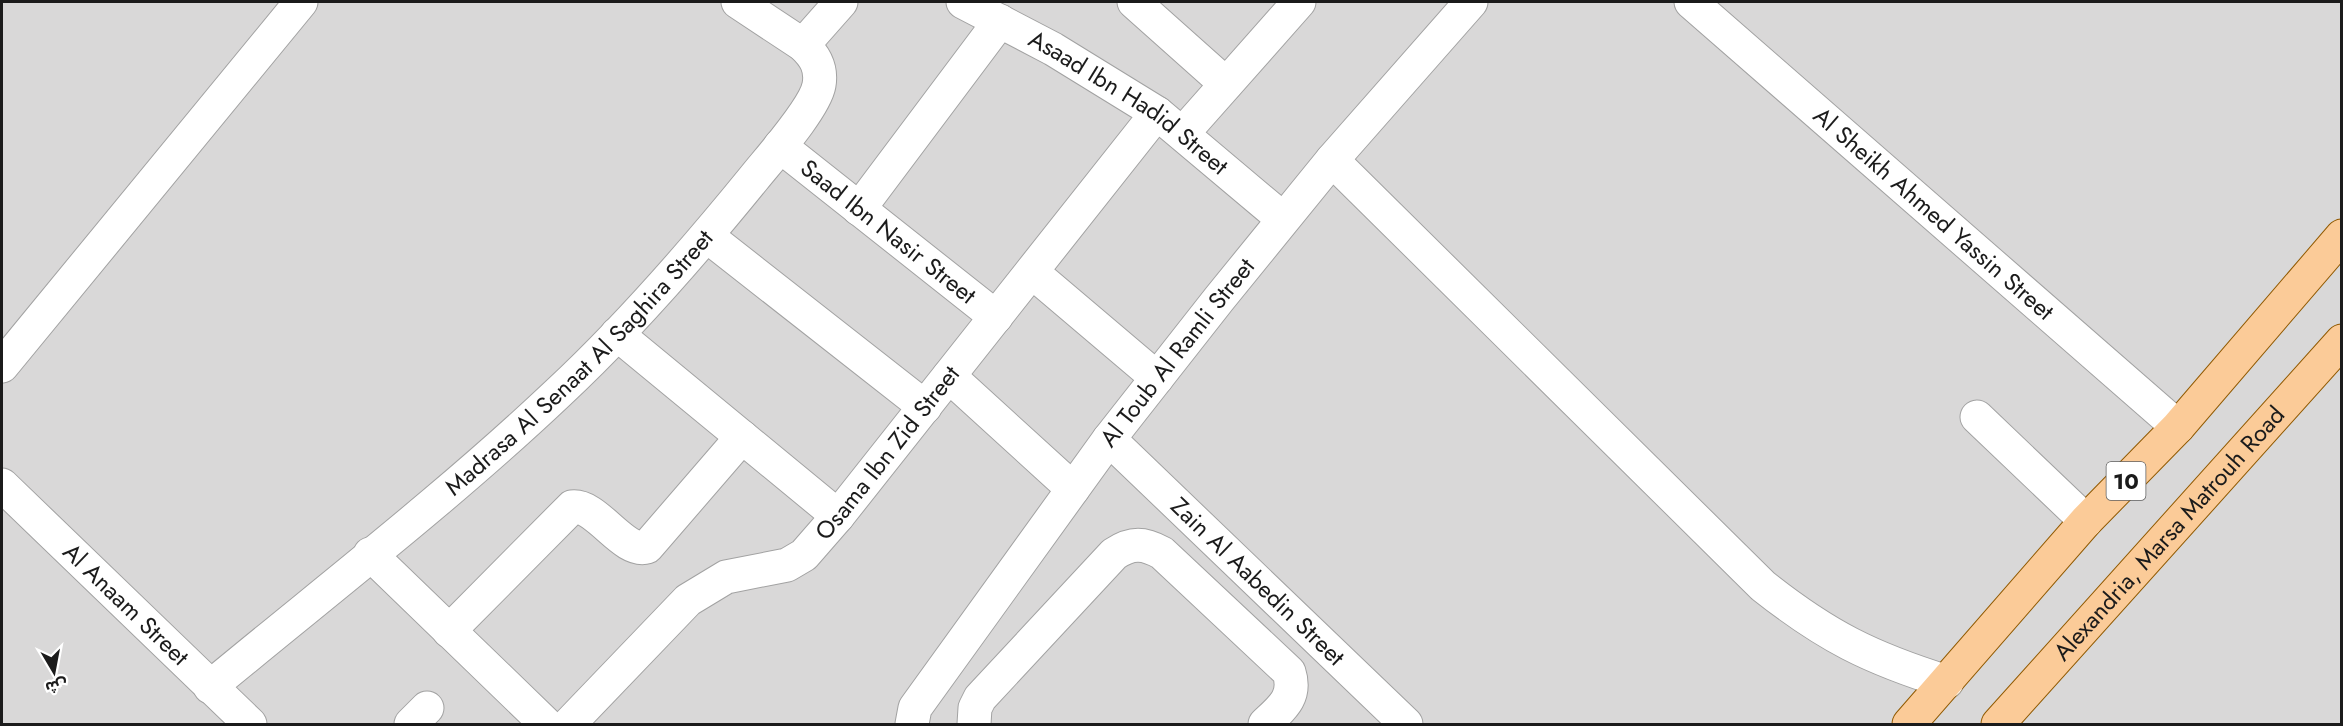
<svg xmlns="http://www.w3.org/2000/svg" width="2343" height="726" viewBox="0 0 2343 726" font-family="Jost,'Noto Sans Arabic',sans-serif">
	<rect width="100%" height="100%" fill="#ede8e1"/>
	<path fill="#d9d8d8" d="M2 2H2341V724H2Z"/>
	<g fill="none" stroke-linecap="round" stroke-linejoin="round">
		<g stroke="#a2a2a2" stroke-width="35">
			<g id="minor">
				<path id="s1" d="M963 2 1053 49 1157 113 1283 219"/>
				<path d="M1134 2 1226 84"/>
				<path id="s2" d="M1691 2 2178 427"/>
				<path d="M803 45 841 2"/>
				<path d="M1183 133 1299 2"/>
				<path id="s3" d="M780 146 996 317"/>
				<path d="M1332 160 1763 586C1826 636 1870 658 1947 682"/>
				<path d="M859 209 1000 21"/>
				<path d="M707 236 925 407"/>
				<path d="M1032 272 1157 378"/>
				<path d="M617 334 838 516"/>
				<path d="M2 366 301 2"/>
				<path d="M949 376 1073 489"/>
				<path d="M1977 417 2086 521"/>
				<path id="s4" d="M1109 439 1406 724"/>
				<path id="s5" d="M2 485 250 724"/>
				<path d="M370 554 546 724"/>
				<path d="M449 631 572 507C597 504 623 554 647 547L742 437"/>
				<path id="s6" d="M210 687C327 590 448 497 558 393 629 327 693 253 754 178 770 158 815 108 819 85 822 68 815 56 803 45L738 2"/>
				<path d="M411 724 427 708"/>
				<path id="s7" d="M569 724 688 600 726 577 787 565 804 555 838 516 1157 113"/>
				<path id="s8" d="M912 724 915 708 1109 439 1219 299 1332 160 1471 2"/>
				<path d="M974 724 975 708 980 698 1114 554C1132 542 1144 543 1162 553L1289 672C1297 697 1282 708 1265 724"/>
			</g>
		</g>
		<g stroke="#915a02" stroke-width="35">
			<g id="major">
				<path d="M1909 724 2086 521 2178 427 2342 236"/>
				<path id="s9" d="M1998 724 2342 341"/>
			</g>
		</g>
		<use href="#minor" stroke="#fff" stroke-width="33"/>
		<use href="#major" stroke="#fbcb98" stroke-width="33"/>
	</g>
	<g text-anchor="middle" stroke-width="5" stroke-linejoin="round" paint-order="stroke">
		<rect fill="#fff" stroke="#5f5f5f" stroke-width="1.5" x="2106.5" y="462" width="39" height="38" rx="4.5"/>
		<g font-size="22" font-weight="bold" fill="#1b1b1b">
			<text x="2126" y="489">10</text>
		</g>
		<g font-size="24" fill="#1b1b1b" stroke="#fff">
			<text dy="8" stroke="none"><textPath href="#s1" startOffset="194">Asaad Ibn Hadid Street</textPath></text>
			<text dy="8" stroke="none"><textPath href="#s2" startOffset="322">Al Sheikh Ahmed Yassin Street</textPath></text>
			<text dy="8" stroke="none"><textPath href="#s3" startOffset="138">Saad Ibn Nasir Street</textPath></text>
			<text dy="8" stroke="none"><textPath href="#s8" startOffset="458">Al Toub Al Ramli Street</textPath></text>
			<text dy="8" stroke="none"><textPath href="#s6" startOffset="492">Madrasa Al Senaat Al Saghira Street</textPath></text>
			<text dy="8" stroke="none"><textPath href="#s7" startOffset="430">Osama Ibn Zid Street</textPath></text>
			<text dy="8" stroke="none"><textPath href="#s9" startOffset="256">Alexandria, Marsa Matrouh Road</textPath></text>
			<text dy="8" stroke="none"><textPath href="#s4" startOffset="206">Zain Al Aabedin Street</textPath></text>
			<text dy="8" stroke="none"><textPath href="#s5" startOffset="172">Al Anaam Street</textPath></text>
		</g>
	</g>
	<rect width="2343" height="726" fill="none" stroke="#1b1b1b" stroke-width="6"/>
	<g transform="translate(54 672) rotate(170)" stroke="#ffffff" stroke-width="4.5" paint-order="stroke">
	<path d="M0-4.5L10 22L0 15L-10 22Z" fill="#1b1b1b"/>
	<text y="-9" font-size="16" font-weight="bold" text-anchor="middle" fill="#1b1b1b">ش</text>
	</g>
</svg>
